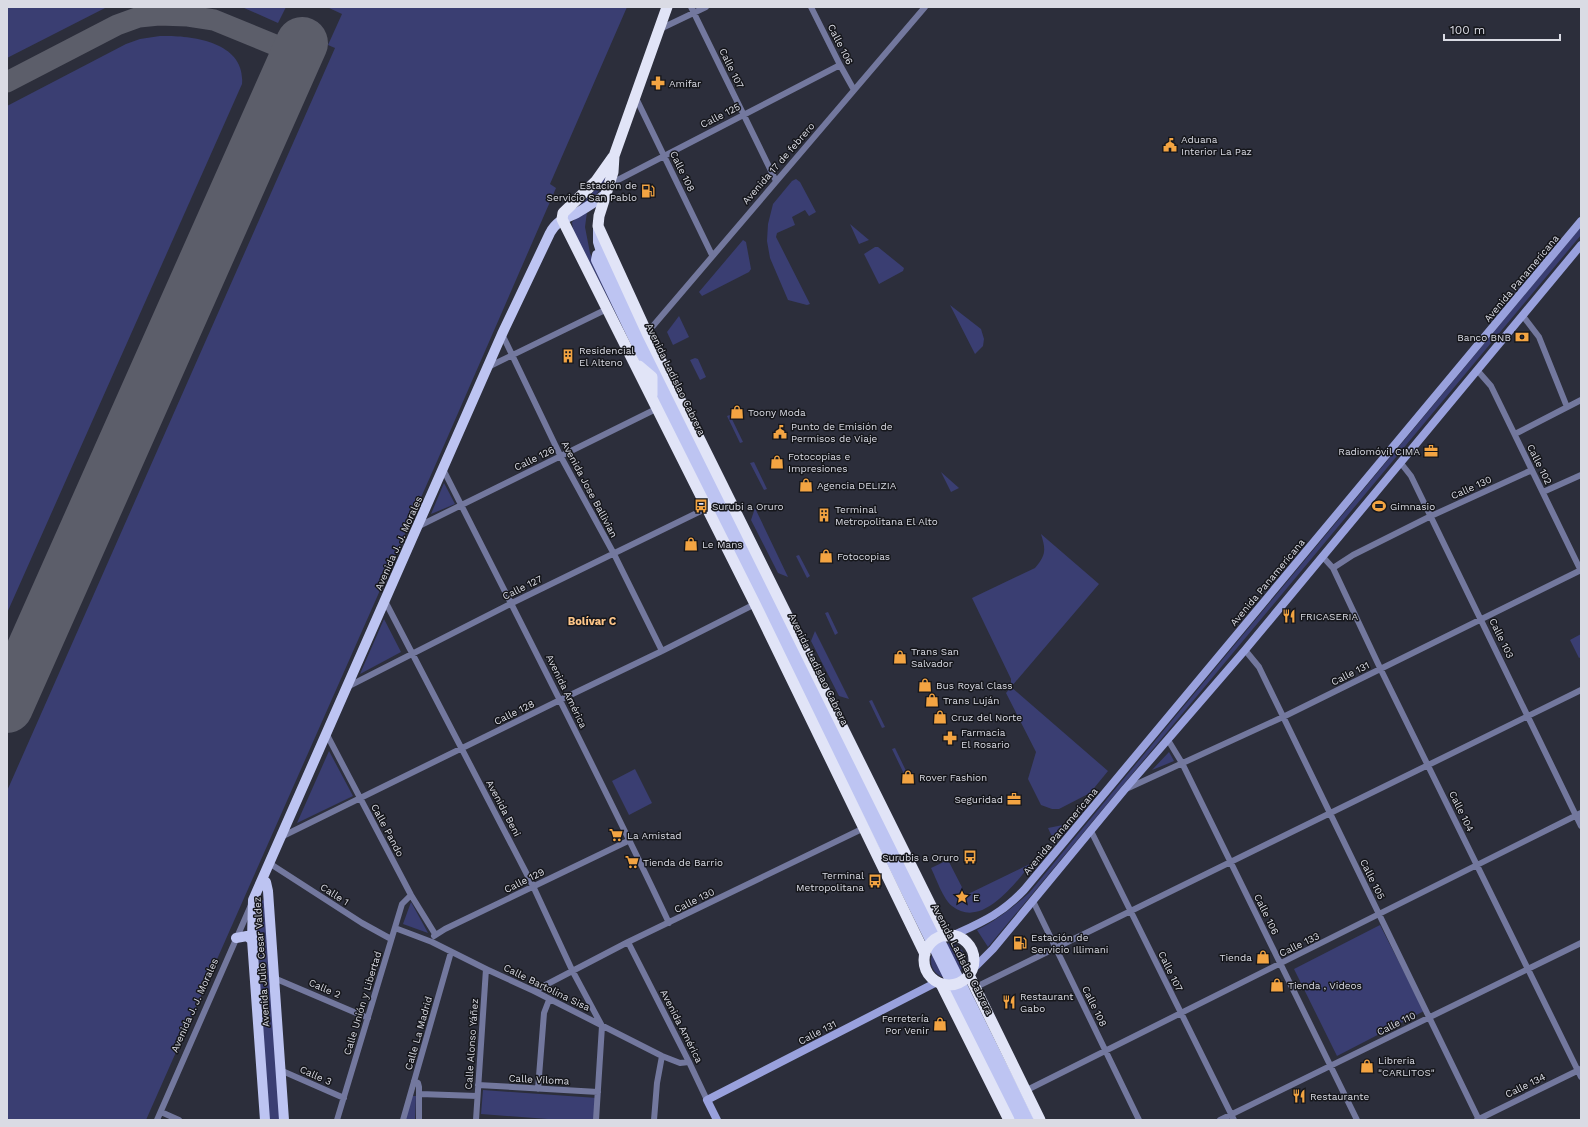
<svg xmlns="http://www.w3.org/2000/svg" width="1588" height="1127" viewBox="0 0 1588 1127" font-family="'Work Sans',sans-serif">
	<rect width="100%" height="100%" fill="#2c2e3b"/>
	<path fill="#3a3e72" d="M7 7H107L7 58Z
		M242 7H286L278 23Z
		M327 7H627L550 184 556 188 438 459 146 1120H7V791L335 48 328 45 342 14Z
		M160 36C190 35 246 41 242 84L7 613V106L126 44 140 39Z
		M610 167C604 185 598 198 579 206L594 191Z
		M796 179 800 182 816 212 809 216 805 210 792 217 795 225 777 233 776 237 810 304 807 305 788 300 770 258 767 241 768 224 773 204 792 181Z
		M587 212 585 227 590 253 642 365 573 230 572 222 580 215Z
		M850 224 869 240 859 244Z
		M1581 227V235L988 947 977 930C997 920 1012 908 1029 893Z
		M743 240 746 242 751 269 749 272 702 296 699 292Z
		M875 247H878L904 268 903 271 879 284 864 254Z
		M950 305 981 329 984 339 983 346 975 354Z
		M679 316 689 337 673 345 667 332Z
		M695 358 698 359 706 377 700 380 690 360Z
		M730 415 743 442 740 443 727 416Z
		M754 462 767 489 764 490 750 463Z
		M941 472 959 488 951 492Z
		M444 483 455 504 431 514Z
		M755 508 788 577 778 573 751 520Z
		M1041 534 1099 584 1011 687 1108 771 1090 793 1059 809H1052L1041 805 1028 779 1036 752 1006 693 1011 687V679L972 598 1035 568C1046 555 1046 550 1041 534Z
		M799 555 810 576 807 578 796 556Z
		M828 612 838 633 835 635 825 613Z
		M384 619 401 652 360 674Z
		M815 631 849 699 839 696 811 641Z
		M1581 634V657L1579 658 1570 640Z
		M872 700 885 727 882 728 869 701Z
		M895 748 908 775 905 776 892 749Z
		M329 751 353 796 297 823Z
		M1169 752 1174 761 1152 770Z
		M635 769 652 803 629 815 612 781Z
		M1068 824 1054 841 1048 828Z
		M948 860 966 895 1032 863C1015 883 982 930 952 906 943 899 936 878 931 868Z
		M262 900 265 901 281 1120H269L255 912 260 901Z
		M411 902 428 933 403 924Z
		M1380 925 1424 1011 1337 1056 1294 969Z
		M950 943C965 947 970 961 959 972L945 944Z
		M933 952 945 978C933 974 928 964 933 952Z
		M483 1090 597 1098 595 1120H561L481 1114Z
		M411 1096H416L415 1120H404Z"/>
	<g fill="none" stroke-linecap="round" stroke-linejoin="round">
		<path stroke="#5c5e6a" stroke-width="21" d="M7 82 117 25 139 17 159 15 188 16 214 20 297 54"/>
		<path stroke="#5c5e6a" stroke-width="52" d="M7 707 302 43"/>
		<path stroke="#73789e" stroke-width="6" d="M691 7 776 181
			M811 7 840 65 854 90
			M660 29 706 7
			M635 96 712 255
			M610 184 840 65
			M1523 316 1539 337 1567 407
			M647 333 925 7
			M502 334 561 457 614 554 662 651
			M488 367 607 309
			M1477 370 1491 386 1581 571
			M1515 434 1581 400
			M1400 462 1411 476 1581 826
			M443 469C519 620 597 770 669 923
			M1543 492 1581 475
			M419 526 658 408
			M1322 556 1333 568 1381 670 1581 1077
			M1333 568 1353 555 1431 516 1532 470
			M385 601 533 886 572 970 602 1026 596 1120
			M1245 650 1259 667 1479 1120
			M347 687 512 603 707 508
			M326 733 411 895 435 934
			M1168 740 1182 763 1357 1120
			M1126 789 1283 717 1581 570
			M1091 831 1234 1120
			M281 837 560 700 662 651 755 604
			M269 863 362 923 391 939
			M1033 901 1139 1120
			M395 928 432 942 486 969 534 991 662 1056 680 1063 689 1062
			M434 936 445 929 630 840
			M628 942 689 1062 707 1100
			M274 978 368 1018
			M974 988 1581 690
			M534 991 628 942 864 828
			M280 1070 344 1098
			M414 1081 418 1083 419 1087V1120
			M478 1085 598 1092
			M538 1089 544 1013 549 1000
			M1025 1091 1581 813
			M420 1094 477 1096
			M161 1112 179 1120
			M157 1120 251 905
			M337 1120 402 904 411 895
			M403 1120 451 952
			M476 1120 486 969
			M654 1120 657 1083 662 1056
			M1220 1120 1581 943
			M1477 1120 1581 1069"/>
		<path stroke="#99a1dd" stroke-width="8" d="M952 936C982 922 1000 915 1024 890L1581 221
			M971 971 993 949 1125 789 1245 650 1581 245
			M717 1120 707 1100 937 982"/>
		<path stroke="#bdc4f2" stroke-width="10" d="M598 226V242L602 255 876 812 1029 1120
			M602 255H597L596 260 652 377 1019 1120
			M262 880 266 882 268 891 284 1120
			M236 938 247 936 252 940
			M265 1120 252 940 253 900 502 334 550 233C557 220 565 219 577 213 587 207 597 201 606 194"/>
		<path stroke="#e1e4f7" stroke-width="11" d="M667 7 614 156 613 172 599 216 598 226 647 333 946 936
			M613 157 596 181 563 213 562 219 755 604 925 954
			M639 366 652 377V395
			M924 960a25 25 0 1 1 50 0a25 25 0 1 1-50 0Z
			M969 975 1040 1120
			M941 984 1009 1120"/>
	</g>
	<defs>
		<g id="pharmacy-bare" transform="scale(1.08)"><path d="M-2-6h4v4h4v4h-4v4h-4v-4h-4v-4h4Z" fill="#f3a442" stroke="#16171c" stroke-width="2.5" paint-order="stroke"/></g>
		<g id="civic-bare" transform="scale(1.08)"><path d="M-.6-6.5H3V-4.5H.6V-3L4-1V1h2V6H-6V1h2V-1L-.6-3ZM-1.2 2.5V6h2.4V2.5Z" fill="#f3a442" stroke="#16171c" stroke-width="2.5" paint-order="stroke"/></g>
		<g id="fuel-bare" transform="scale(1.08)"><path d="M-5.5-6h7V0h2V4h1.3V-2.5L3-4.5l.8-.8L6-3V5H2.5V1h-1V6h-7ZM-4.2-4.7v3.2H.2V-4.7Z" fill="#f3a442" stroke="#16171c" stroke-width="2.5" paint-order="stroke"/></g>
		<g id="bank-bare" transform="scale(1.08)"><path d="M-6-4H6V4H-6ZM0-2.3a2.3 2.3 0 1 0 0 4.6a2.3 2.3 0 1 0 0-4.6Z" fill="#f3a442" stroke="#16171c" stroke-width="2.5" paint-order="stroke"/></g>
		<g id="building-bare" transform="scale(1.08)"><path d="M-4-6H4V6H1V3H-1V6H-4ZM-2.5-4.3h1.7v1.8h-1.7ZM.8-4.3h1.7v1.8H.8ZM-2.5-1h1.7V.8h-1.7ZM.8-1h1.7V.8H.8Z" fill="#f3a442" stroke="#16171c" stroke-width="2.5" paint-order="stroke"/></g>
		<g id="shop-bare" transform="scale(1.08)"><path d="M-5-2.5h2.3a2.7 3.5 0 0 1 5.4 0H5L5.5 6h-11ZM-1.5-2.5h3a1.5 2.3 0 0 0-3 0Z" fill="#f3a442" stroke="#16171c" stroke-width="2.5" paint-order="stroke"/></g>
		<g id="office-bare" transform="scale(1.08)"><path d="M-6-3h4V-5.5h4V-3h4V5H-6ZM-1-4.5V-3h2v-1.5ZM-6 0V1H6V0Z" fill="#f3a442" stroke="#16171c" stroke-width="2.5" paint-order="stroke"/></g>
		<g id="bus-bare" transform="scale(1.08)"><path d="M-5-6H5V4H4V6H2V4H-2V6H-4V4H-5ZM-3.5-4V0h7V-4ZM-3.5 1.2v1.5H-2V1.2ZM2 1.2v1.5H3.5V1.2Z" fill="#f3a442" stroke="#16171c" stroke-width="2.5" paint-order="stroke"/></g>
		<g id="stadium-bare" transform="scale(1.08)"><path d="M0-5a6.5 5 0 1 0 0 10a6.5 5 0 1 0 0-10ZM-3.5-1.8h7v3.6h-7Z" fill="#f3a442" stroke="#16171c" stroke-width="2.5" paint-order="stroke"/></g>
		<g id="restaurant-bare" transform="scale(1.08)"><path d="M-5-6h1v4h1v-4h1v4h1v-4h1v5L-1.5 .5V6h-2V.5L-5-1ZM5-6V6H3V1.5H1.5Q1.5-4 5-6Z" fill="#f3a442" stroke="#16171c" stroke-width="2.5" paint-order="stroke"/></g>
		<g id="supermarket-bare" transform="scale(1.08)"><path d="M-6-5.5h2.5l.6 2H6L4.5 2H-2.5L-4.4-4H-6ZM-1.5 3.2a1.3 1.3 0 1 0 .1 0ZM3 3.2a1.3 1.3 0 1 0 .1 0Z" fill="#f3a442" stroke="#16171c" stroke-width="2.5" paint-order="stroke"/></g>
		<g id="sight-bare" transform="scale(1.08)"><path d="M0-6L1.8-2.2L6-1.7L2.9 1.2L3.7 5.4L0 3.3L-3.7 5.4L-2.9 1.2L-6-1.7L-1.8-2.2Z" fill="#f3a442" stroke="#16171c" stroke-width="2.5" paint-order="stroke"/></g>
	</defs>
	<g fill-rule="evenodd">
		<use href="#pharmacy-bare" x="658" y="83"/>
		<use href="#civic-bare" x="1170" y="145"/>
		<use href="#fuel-bare" x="648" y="191"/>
		<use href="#bank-bare" x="1522" y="337"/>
		<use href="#building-bare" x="568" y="356"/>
		<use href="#shop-bare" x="737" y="412"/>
		<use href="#civic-bare" x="780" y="432"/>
		<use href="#office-bare" x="1431" y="451"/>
		<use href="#shop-bare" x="777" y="462"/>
		<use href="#shop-bare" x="806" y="485"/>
		<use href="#bus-bare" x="701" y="506"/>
		<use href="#stadium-bare" x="1379" y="506"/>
		<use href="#building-bare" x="824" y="515"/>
		<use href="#shop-bare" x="691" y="544"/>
		<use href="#shop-bare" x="826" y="556"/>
		<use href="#restaurant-bare" x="1289" y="616"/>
		<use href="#shop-bare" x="900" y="657"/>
		<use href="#shop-bare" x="925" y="685"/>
		<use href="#shop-bare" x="932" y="700"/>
		<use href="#shop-bare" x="940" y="717"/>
		<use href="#pharmacy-bare" x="950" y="738"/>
		<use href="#shop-bare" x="908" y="777"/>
		<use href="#office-bare" x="1014" y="799"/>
		<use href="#supermarket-bare" x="616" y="835"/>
		<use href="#bus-bare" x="970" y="857"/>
		<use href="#supermarket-bare" x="632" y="862"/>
		<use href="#bus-bare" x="875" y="881"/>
		<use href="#sight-bare" x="962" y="897"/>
		<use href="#fuel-bare" x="1020" y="943"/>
		<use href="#shop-bare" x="1263" y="957"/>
		<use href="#shop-bare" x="1277" y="985"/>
		<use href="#restaurant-bare" x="1009" y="1002"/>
		<use href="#shop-bare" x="940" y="1024"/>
		<use href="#shop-bare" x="1367" y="1066"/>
		<use href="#restaurant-bare" x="1299" y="1096"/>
	</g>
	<g text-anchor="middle" stroke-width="3" stroke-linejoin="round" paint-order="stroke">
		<g font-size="10" fill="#dadbe4" stroke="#16171c">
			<text transform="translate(841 44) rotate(63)" y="4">Calle 106</text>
			<text transform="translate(732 68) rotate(64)" y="4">Calle 107</text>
			<text transform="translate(720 115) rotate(-27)" y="4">Calle 125</text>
			<text transform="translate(778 163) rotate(-49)" y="4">Avenida 17 de febrero</text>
			<text transform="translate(683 171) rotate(64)" y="4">Calle 108</text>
			<text transform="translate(1521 278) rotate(-50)" y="4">Avenida Panamericana</text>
			<text transform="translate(676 379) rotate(64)" y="4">Avenida Ladislao Cabrera</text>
			<text transform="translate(534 458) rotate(-26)" y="4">Calle 126</text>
			<text transform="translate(1540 464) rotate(64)" y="4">Calle 102</text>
			<text transform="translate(1471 487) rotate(-24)" y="4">Calle 130</text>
			<text transform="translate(590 489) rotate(62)" y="4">Avenida Jose Ballivian</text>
			<text transform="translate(398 543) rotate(-66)" y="4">Avenida J. J. Morales</text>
			<text transform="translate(1267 582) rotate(-50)" y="4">Avenida Panamericana</text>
			<text transform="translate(522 587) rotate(-26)" y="4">Calle 127</text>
			<text transform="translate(1502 638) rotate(64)" y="4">Calle 103</text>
			<text transform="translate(819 669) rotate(64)" y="4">Avenida Ladislao Cabrera</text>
			<text transform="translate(1350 673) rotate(-26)" y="4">Calle 131</text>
			<text transform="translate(567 691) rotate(64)" y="4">Avenida América</text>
			<text transform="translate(514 712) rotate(-26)" y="4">Calle 128</text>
			<text transform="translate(504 808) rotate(62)" y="4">Avenida Beni</text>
			<text transform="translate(1462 811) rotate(64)" y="4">Calle 104</text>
			<text transform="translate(388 830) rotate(62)" y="4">Calle Pando</text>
			<text transform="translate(1060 831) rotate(-50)" y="4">Avenida Panamericana</text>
			<text transform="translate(1373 879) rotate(64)" y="4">Calle 105</text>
			<text transform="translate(524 880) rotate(-26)" y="4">Calle 129</text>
			<text transform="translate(335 894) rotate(33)" y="4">Calle 1</text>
			<text transform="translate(694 900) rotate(-26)" y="4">Calle 130</text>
			<text transform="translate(1267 914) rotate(64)" y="4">Calle 106</text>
			<text transform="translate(1299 944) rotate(-26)" y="4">Calle 133</text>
			<text transform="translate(963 959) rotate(63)" y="4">Avenida Ladislao Cabrera</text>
			<text transform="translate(261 962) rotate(-94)" y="4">Avenida Julio Cesar Valdez</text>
			<text transform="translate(1171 971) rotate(64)" y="4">Calle 107</text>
			<text transform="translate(547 987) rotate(26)" y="4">Calle Bartolina Sisa</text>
			<text transform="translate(325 988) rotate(23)" y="4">Calle 2</text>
			<text transform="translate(362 1003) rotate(-73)" y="4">Calle Unión y Libertad</text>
			<text transform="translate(194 1005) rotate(-66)" y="4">Avenida J. J. Morales</text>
			<text transform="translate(1095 1006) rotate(64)" y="4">Calle 108</text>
			<text transform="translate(1396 1023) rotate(-26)" y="4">Calle 110</text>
			<text transform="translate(682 1026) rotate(63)" y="4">Avenida América</text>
			<text transform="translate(817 1032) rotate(-27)" y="4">Calle 131</text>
			<text transform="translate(418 1033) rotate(-74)" y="4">Calle La Madrid</text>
			<text transform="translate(471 1044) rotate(-86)" y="4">Calle Alonso Yáñez</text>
			<text transform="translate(316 1075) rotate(24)" y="4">Calle 3</text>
			<text transform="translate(539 1079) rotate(3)" y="4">Calle Viloma</text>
			<text transform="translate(1525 1085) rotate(-26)" y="4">Calle 134</text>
		</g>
		<g font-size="10" fill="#dadbe4" stroke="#16171c" text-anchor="start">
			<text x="669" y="87">Amifar</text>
			<text x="1181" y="143">Aduana<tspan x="1181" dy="12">Interior La Paz</tspan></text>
			<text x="637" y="189" text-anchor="end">Estación de<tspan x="637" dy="12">Servicio San Pablo</tspan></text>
			<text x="1511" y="341" text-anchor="end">Banco BNB</text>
			<text x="579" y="354">Residencial<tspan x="579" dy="12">El Alteno</tspan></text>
			<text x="748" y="416">Toony Moda</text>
			<text x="791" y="430">Punto de Emisión de<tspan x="791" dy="12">Permisos de Viaje</tspan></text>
			<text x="1420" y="455" text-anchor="end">Radiomóvil CIMA</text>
			<text x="788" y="460">Fotocopias e<tspan x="788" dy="12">Impresiones</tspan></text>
			<text x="817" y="489">Agencia DELIZIA</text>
			<text x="712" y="510">Surubi a Oruro</text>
			<text x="1390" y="510">Gimnasio</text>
			<text x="835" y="513">Terminal<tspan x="835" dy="12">Metropolitana El Alto</tspan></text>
			<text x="702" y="548">Le Mans</text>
			<text x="837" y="560">Fotocopias</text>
			<text x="1300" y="620">FRICASERIA</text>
			<text x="911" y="655">Trans San<tspan x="911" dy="12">Salvador</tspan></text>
			<text x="936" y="689">Bus Royal Class</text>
			<text x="943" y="704">Trans Luján</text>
			<text x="951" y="721">Cruz del Norte</text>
			<text x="961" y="736">Farmacia<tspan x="961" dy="12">El Rosario</tspan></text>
			<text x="919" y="781">Rover Fashion</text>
			<text x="1003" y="803" text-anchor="end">Seguridad</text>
			<text x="627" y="839">La Amistad</text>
			<text x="959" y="861" text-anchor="end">Surubis a Oruro</text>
			<text x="643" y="866">Tienda de Barrio</text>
			<text x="864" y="879" text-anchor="end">Terminal<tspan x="864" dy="12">Metropolitana</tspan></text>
			<text x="973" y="901">E</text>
			<text x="1031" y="941">Estación de<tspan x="1031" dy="12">Servicio Illimani</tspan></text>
			<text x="1252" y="961" text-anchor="end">Tienda</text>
			<text x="1288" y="989">Tienda , Videos</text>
			<text x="1020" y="1000">Restaurant<tspan x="1020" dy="12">Gabo</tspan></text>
			<text x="929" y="1022" text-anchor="end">Ferretería<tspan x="929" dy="12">Por Venir</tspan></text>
			<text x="1378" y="1064">Libreria<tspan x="1378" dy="12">"CARLITOS"</tspan></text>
			<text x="1310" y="1100">Restaurante</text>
		</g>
		<g font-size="11" font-weight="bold" fill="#fec689" stroke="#16171c">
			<text x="592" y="625">Bolívar C</text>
		</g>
	</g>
	<rect width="1588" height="1127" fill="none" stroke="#dadbe4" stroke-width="16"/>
	<path d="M1444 34v6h116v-6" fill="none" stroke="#dadbe4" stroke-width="2"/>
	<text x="1450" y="34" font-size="12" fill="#dadbe4" stroke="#16171c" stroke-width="3" paint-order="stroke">100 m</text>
</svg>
